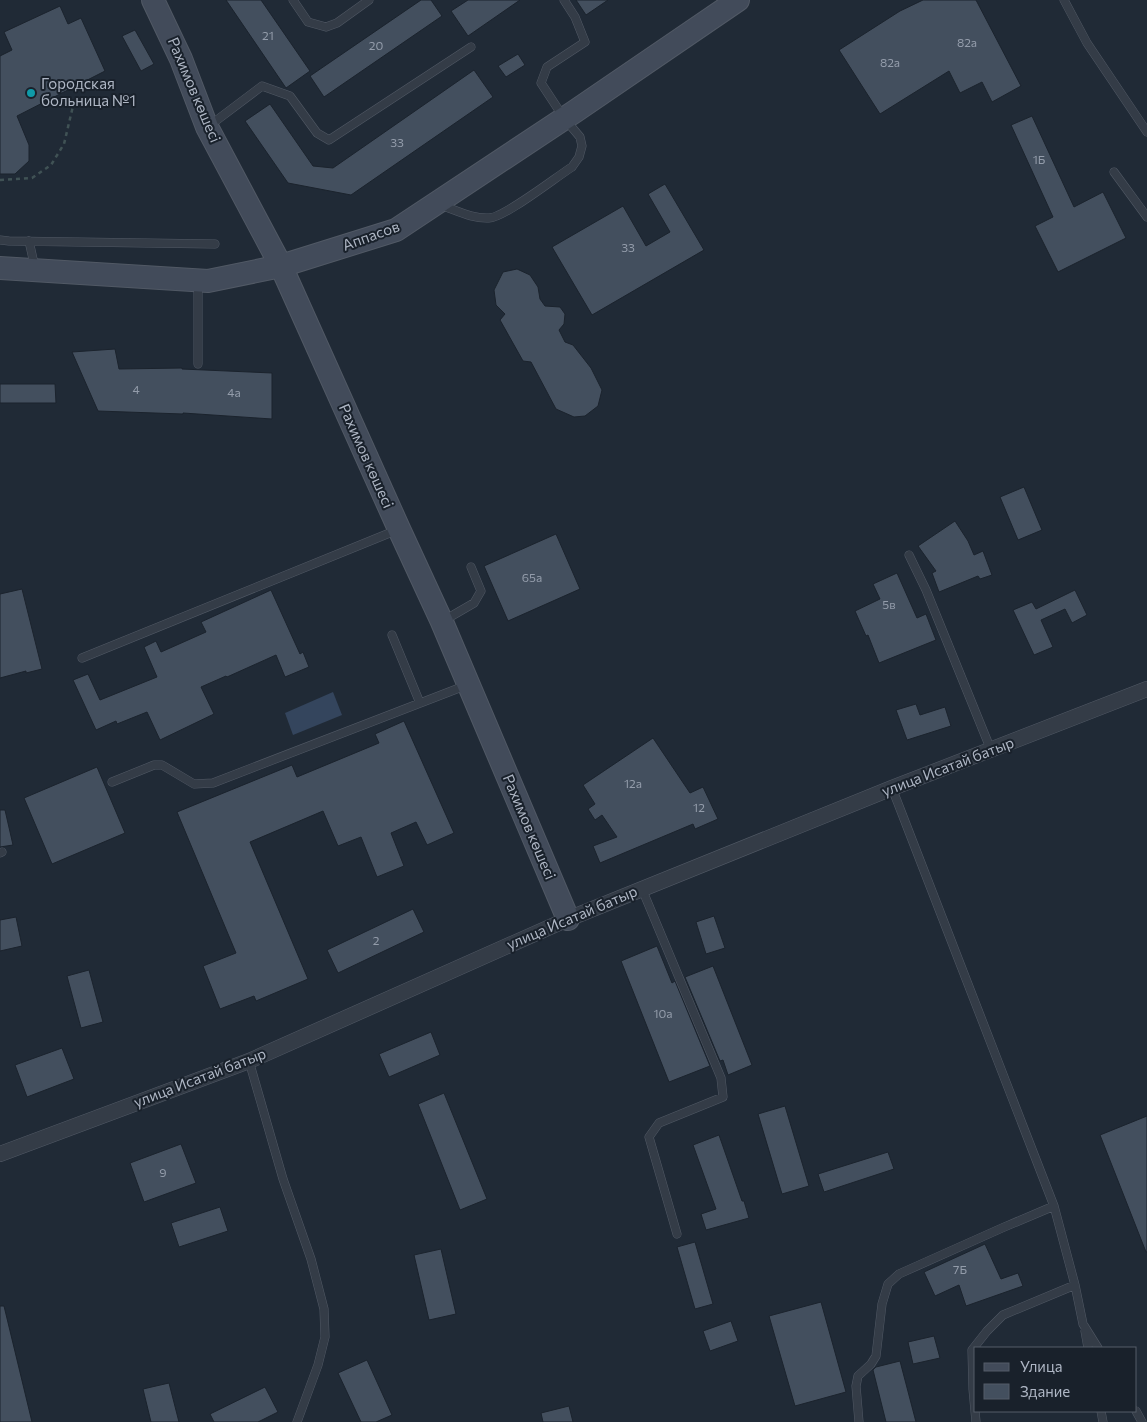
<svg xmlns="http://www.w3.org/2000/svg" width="1147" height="1422" viewBox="0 0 1147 1422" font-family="Commissioner,sans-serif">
	<rect width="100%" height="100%" fill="#202a36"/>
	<path fill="#34455d" d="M333 692 342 715 293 735 285 713Z"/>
	<path fill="#434f5e" stroke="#1b232d" d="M226 0H261L310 71 286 88Z
		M421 0H431L442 16 324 97 310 76Z
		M468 0H520L468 36 451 11Z
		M576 0H608L586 15Z
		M923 0H976L1021 86 992 102 982 82 960 93 949 71 880 114 839 50 900 11Z
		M60 6 68 24 81 18 105 71 17 116 29 145V161L15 174H0V56L12 50 4 32Z
		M135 30 154 64 141 71 122 36Z
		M518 54 525 65 506 77 498 66Z
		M474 70 493 97 351 195 288 183 245 121 270 104 313 166 333 168Z
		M1032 116 1074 207 1103 192 1126 238 1058 272 1035 226 1053 217 1011 125Z
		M665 184 704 250 592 315 552 247 623 206 646 246 670 232 648 194Z
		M517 269 530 275 538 287 540 299 545 306 560 307 565 314 564 324 559 330 565 342 573 345 591 368 602 390 598 406 585 416 574 417 556 409 531 362 523 361 500 320 505 314 496 305 494 290 503 272Z
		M115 349 119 369 182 368V369L272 373V419L183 413V414L98 411 72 352Z
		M0 384H55L56 403H0Z
		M1024 487 1042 530 1018 540 1000 497Z
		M955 521 968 541 974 555 983 551 992 575 980 579 978 576 939 592 932 573 936 571 918 546Z
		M556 534 580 589 508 621 484 566Z
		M897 573 917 618 926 614 936 640 879 663 868 635 866 636 855 611 880 599 873 584Z
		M22 589 42 669 26 673V671L0 678V594Z
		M271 590 300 654 303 652 309 667 285 677 276 655 227 677 226 676 201 687 214 714 160 740 147 712 117 724 116 721 96 730 73 680 88 674 100 700 157 677 144 647 156 641 161 652 206 632 201 622Z
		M1075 590 1087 615 1072 623 1065 609 1041 620 1053 647 1034 655 1013 610 1032 602 1036 609Z
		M916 704 920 715 945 707 951 726 907 740 896 710Z
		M404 721 454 833 427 845 416 822 391 833 404 866 377 877 361 837 338 846 323 811 250 842 308 979 256 1001 254 996 220 1009 203 966 236 953 177 812 292 765 297 777 379 743 375 734Z
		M653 738 690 793 703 787 718 819 695 829 693 824 600 863 593 846 617 837 602 815 595 820 588 809 595 804 583 785Z
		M97 767 125 833 52 864 24 798Z
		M0 810H5L13 845 0 847Z
		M413 909 424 932 338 973 327 950Z
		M714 916 725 948 706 954 696 922Z
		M16 917 22 946 0 951V920Z
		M657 946 672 983 675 981 710 1066 669 1082 621 961Z
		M713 966 752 1065 728 1075 723 1060 720 1061 685 977Z
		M89 970 103 1022 81 1028 67 976Z
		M431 1032 440 1055 389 1077 379 1054Z
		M62 1048 74 1079 27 1097 15 1065Z
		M444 1093 487 1199 460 1210 418 1104Z
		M785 1106 809 1186 782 1194 758 1114Z
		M1147 1116V1252H1146L1100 1135Z
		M719 1135 742 1201H744L749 1218 706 1230 701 1214 716 1209 693 1145Z
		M181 1144 196 1183 144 1202 130 1163Z
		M888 1152 894 1169 824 1192 818 1174Z
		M220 1207 228 1231 179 1247 171 1223Z
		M695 1242 713 1304 695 1309 677 1247Z
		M985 1244 1001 1279 1018 1273 1023 1286 966 1306 959 1285 935 1296 924 1272Z
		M441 1249 456 1314 429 1320 414 1255Z
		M821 1302 846 1392 795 1406 769 1316Z
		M0 1306H4L32 1422H0Z
		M731 1321 738 1341 710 1351 703 1331Z
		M934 1336 940 1358 913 1364 908 1342Z
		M367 1360 392 1415 376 1422H361L338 1373Z
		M900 1361 916 1422H886L873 1370 876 1367Z
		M169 1383 179 1422H151L143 1389Z
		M265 1387 278 1412 258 1422H214L210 1414Z
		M569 1406 573 1422H543L541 1413Z"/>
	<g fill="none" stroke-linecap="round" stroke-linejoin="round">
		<g stroke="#515965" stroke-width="9">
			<path id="lane" d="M293 0 308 22 326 27 337 23 369 0
				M1064 0 1087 43 1147 132
				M209 126 262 86 290 96 317 133 329 140 471 47
				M1114 172 1147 217
				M440 205C456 210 472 219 489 218 504 218 556 177 572 167L579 157 582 146 580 137 564 118 541 83 547 67 585 42 575 17 564 0
				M0 240 9 241 215 244
				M29 241 35 268
				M198 282V364
				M909 555 926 590 991 750
				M443 621 474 603 481 591 471 567
				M392 635 420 703
				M82 658 397 530
				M112 782 154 765H162L194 784 213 783 467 685
				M892 788 1054 1206 1075 1285 1083 1324 1098 1348
				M0 853 2 852
				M642 889 721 1078 723 1097 659 1123 649 1137 677 1234
				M249 1061 283 1179 311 1259 324 1309 325 1337 318 1365 297 1422
				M1085 1331 1088 1348
				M1101 1411 1103 1422
				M1136 1411 1142 1422
				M859 1422 856 1386 858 1376 871 1364 876 1356 882 1304 888 1284 899 1274 1002 1228 1054 1206
				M976 1422 973 1389 972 1350 987 1331 1003 1315 1075 1285"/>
		</g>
		<g stroke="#515965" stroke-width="16">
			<path id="street" d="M0 1154 249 1061 568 919 892 788 1147 689"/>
		</g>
		<g stroke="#515965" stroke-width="24">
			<path id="secondary" d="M153 0 181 59 207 127 281 266 399 529 442 622 568 919
				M0 268 208 281 281 266 396 230 574 112 738 0"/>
		</g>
		<path stroke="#405255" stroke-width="2.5" stroke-dasharray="4 4" stroke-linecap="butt" d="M0 180 32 178 51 165 64 144 73 106 87 98"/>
		<use href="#lane" stroke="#343c47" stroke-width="8"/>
		<use href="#street" stroke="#343c47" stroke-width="15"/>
		<use href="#secondary" stroke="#424b5a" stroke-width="22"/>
	</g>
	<circle fill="#0f9aa8" stroke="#19212b" stroke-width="2" cx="31" cy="93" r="5"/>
	<g text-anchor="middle" stroke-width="4" stroke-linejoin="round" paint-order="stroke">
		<g font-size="12" fill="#939caa">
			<text x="268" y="40">21</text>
			<text x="967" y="47">82а</text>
			<text x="376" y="50">20</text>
			<text x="890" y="67">82а</text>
			<text x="397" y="147">33</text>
			<text x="1039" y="164">1Б</text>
			<text x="628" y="252">33</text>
			<text x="136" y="394">4</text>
			<text x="234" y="397">4а</text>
			<text x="532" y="582">65а</text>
			<text x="889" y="609">5в</text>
			<text x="633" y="788">12а</text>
			<text x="699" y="812">12</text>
			<text x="376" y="945">2</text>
			<text x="663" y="1018">10а</text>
			<text x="163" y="1177">9</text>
			<text x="960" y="1274">7Б</text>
		</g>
		<g font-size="15" fill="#aeb6c4" stroke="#19212b" text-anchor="start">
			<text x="41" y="89">Городская<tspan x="41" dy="17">больница №1</tspan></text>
		</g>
		<g font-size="15" fill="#aeb6c4" stroke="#19212b">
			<text transform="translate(194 90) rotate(67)" y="5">Рахимов көшесі</text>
			<text transform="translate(371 236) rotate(-20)" y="5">Аппасов</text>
			<text transform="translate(366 456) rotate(66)" y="5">Рахимов көшесі</text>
			<text transform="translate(948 767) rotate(-21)" y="5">улица Исатай батыр</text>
			<text transform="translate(529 827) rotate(67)" y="5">Рахимов көшесі</text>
			<text transform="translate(572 918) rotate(-23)" y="5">улица Исатай батыр</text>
			<text transform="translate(200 1078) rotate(-21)" y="5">улица Исатай батыр</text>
		</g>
	</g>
	<rect x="974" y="1347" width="162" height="65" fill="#19212b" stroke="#555d68"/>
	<rect x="984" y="1363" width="25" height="8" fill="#424b5a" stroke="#555d68"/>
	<text x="1020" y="1372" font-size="15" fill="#aeb6c4">Улица</text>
	<rect x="984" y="1384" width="25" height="15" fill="#434f5e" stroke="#555d68"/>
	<text x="1020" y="1397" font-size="15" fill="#aeb6c4">Здание</text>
</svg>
